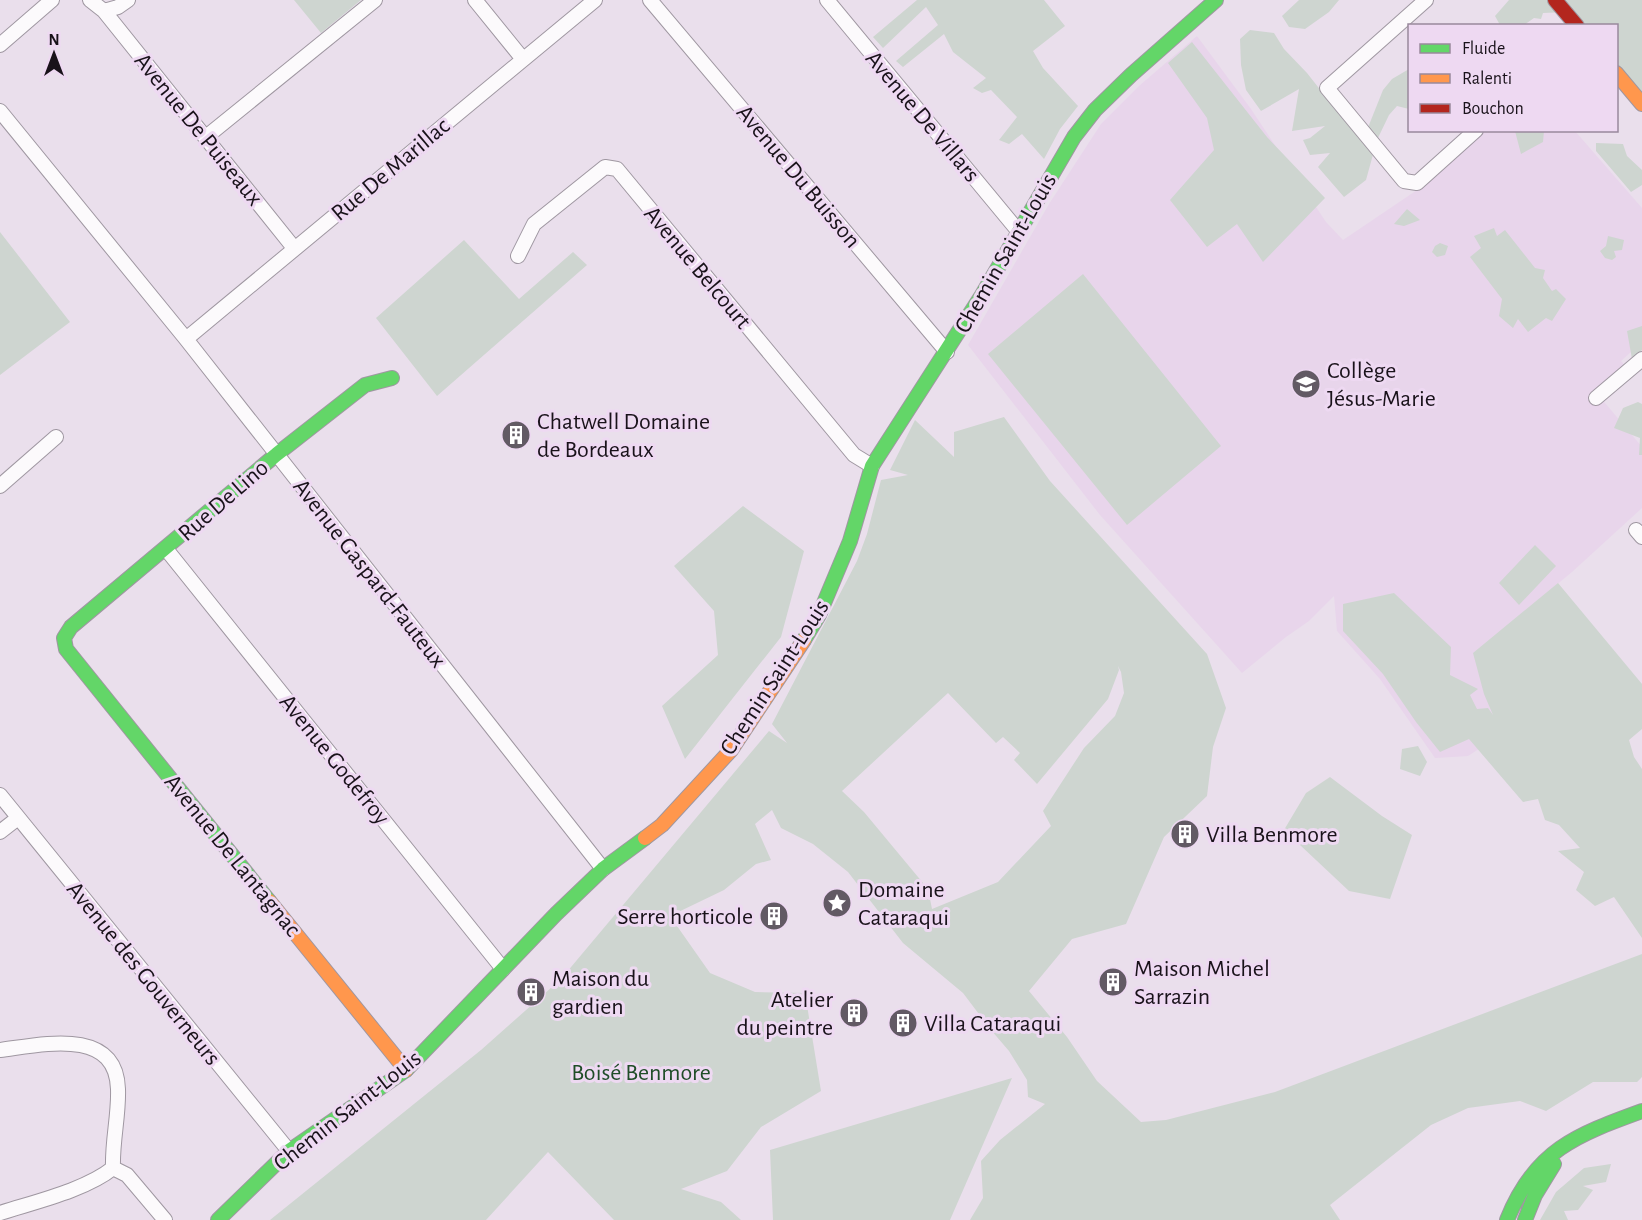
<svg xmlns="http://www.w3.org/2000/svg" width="1642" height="1220" viewBox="0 0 1642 1220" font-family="'Alegreya Sans',sans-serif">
	<rect width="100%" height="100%" fill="#eadfec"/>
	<path fill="#e8d5eb" d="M1197 36 1251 109 1326 222 1343 240 1426 184 1484 131H1575L1642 208V342L1621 361 1630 371 1600 397 1642 447V508L1572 572 1474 653 1502 734 1468 756 1435 758 1380 679 1337 631 1334 596 1309 621 1286 637 1242 673 1100 515 968 345 1049 204 1101 124 1139 86Z"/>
	<path fill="#ced5d0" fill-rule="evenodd" d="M294 0H361L321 33Z
		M917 0H1044L1065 26 1033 51 1043 68 1078 106 1060 129 1044 159 1022 134 1009 144 999 140 1017 117 991 90 982 93 973 88 986 78 953 52 944 34 903 67 896 61 938 25 926 7 883 48 873 37Z
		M1299 0H1339L1329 12 1305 29 1289 27 1282 16Z
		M1509 0H1642V104L1617 73 1616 26 1577 25 1566 12 1543 13 1541 19 1534 18 1524 25H1500L1495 16Z
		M1250 30 1274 33 1284 49 1307 73 1348 125 1367 130 1383 90 1392 79 1409 69V109L1397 106 1389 115 1377 140 1366 180 1344 197 1318 167 1330 153 1310 155 1303 140 1310 138 1325 126 1292 131 1299 89 1261 111 1246 90 1241 65 1240 39Z
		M1192 42 1267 137 1325 198 1263 262 1237 224 1207 247 1170 200 1214 150 1207 118 1168 63Z
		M1515 131H1544L1543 142 1521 154Z
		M1596 143 1623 144 1627 156 1642 170V185L1631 192 1596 151Z
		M1407 209 1420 220 1404 226 1394 224Z
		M1494 228 1497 236 1505 230 1535 268 1545 270 1543 278 1552 291 1556 289 1566 299 1552 321 1546 318 1528 332 1518 319 1513 328 1499 316 1502 299 1470 257 1481 248 1474 236Z
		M0 232 70 322 0 375Z
		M1608 236 1624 240 1622 250 1614 251 1616 257 1612 260 1605 258 1600 251 1606 246Z
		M464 240 519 299 573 252 587 265 437 396 376 318Z
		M1440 243 1448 246 1445 255 1437 257 1432 252 1435 246Z
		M1083 274 1221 446 1127 525 988 354Z
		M1642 326V350L1632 359 1627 331Z
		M1638 402 1642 404V455H1639L1640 438 1614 428 1623 408Z
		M1004 417 1050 481 1207 654 1226 708 1213 747 1207 796 1164 837 1126 924 1072 939 1029 991 1067 1037 1097 1081 1141 1122 1166 1120 1275 1092 1642 954V1077L1637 1082H1593L1546 1111 1520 1101 1468 1108 1431 1125 1330 1205 1340 1220H970L983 1198 981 1161 1000 1140 1045 1104 1028 1097 1027 1080 1009 1051 991 1030 963 993 903 943 848 872 813 844 781 828 772 810 755 824 771 860 756 864 724 890 670 916 710 973 755 992 805 993 821 1091 761 1127 727 1171 681 1189 721 1202 741 1220H614L548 1152 486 1220H270L481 1050 561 979 769 731 787 743 772 724 857 561 867 534 881 480 908 475 890 470 915 420 954 457V432ZM1118 666 1121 672 1124 693 1115 716 1084 748 1043 811 1051 826 998 882 932 909 928 889 864 812 842 791 948 693 996 743 1003 737 1020 753 1014 760 1037 784 1108 699 1119 670Z
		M743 506 804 551 781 637 685 759 662 706 718 655 714 611 674 566Z
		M1535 545 1556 566 1519 605 1499 583Z
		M1558 583 1642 684V729L1629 740 1634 757 1642 769V938L1614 897 1595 906 1576 890 1584 872 1558 851 1580 848 1559 825 1545 820 1538 799 1523 802 1469 739 1440 752 1416 722 1383 674 1343 631V604L1394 593 1451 647 1450 675 1478 689 1470 695 1477 709 1488 708 1493 715 1484 694 1473 653Z
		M1418 746 1427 762 1420 776 1400 769 1402 749Z
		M1330 777 1382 816 1412 835 1390 899 1349 891 1284 830 1306 793Z
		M1012 1078 950 1220H773L770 1150Z
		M1611 1164 1606 1182 1583 1186 1593 1190 1578 1210 1564 1211 1568 1220H1540L1556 1192 1584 1168Z"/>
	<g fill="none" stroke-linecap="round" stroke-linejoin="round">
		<g stroke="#9f97a1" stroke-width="16">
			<path id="street" d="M90 0 104 11 118 7 128 0
				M475 0 522 58
				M650 0 947 352
				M827 0 1019 232
				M1426 0 1327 88 1404 181 1417 183 1476 130
				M104 11 294 248
				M0 45 52 0
				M0 111 186 339 603 869
				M206 137 375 0
				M518 256 534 224 605 167 617 169 854 455 872 466
				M186 339 595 0
				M1596 398 1642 359
				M0 486 56 437
				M1636 530 1642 537
				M166 549 503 969
				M0 795 289 1151
				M0 832 18 818
				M0 1050C40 1045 116 1026 118 1089 119 1115 112 1141 113 1168
				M113 1168 127 1175 165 1220
				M0 1213C34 1202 86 1190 113 1168"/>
		</g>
		<g stroke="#9f97a1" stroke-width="16">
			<path id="fast" d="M804 640 819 615 850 541 872 466 982 295 1074 137 1095 110 1131 75 1216 0
				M269 901 66 649 64 638 71 627 277 454 365 385 392 378
				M218 1220 289 1151 406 1070 556 914 603 869 645 838
				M1507 1220C1535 1150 1576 1135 1642 1111
				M1525 1220 1535 1195 1554 1164"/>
		</g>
		<g stroke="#9f97a1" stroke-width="16">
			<path id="slow" d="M1616 73 1642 104
				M645 838 662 825 731 750 804 640
				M269 901 406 1070"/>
		</g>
		<g stroke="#9f97a1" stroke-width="16">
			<path id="jam" d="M1555 0 1577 26"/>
		</g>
		<use href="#street" stroke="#fcfafc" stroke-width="14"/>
		<use href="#fast" stroke="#63d668" stroke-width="14"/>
		<use href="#slow" stroke="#ff974d" stroke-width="14"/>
		<use href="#jam" stroke="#b3261e" stroke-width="14"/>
	</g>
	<defs>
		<g id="school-disc" transform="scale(1.5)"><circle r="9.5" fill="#625a64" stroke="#eed9f2"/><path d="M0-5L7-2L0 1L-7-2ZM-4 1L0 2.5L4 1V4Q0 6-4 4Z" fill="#fff"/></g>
		<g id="building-disc" transform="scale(1.5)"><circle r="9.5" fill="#625a64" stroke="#eed9f2"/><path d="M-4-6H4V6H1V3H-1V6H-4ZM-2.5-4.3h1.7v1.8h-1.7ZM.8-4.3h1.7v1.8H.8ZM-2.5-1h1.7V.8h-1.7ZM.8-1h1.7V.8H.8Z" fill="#fff"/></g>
		<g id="sight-disc" transform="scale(1.5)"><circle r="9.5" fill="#625a64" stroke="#eed9f2"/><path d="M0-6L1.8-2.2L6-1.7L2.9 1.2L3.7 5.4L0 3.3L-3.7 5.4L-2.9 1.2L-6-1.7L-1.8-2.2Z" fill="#fff"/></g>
	</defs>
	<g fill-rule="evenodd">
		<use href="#school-disc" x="1306" y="384"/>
		<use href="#building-disc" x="516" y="435"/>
		<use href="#building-disc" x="1185" y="834"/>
		<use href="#sight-disc" x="837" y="903"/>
		<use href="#building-disc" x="774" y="916"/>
		<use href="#building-disc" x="1113" y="982"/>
		<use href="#building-disc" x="531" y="992"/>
		<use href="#building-disc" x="854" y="1013"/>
		<use href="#building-disc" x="903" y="1023"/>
	</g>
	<g text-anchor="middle" stroke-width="6" stroke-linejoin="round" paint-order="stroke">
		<g font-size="24" fill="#19121a" stroke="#eed9f2">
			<text transform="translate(923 116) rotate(50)" y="8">Avenue De Villars</text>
			<text transform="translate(199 129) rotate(51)" y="8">Avenue De Puiseaux</text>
			<text transform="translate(390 169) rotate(-40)" y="8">Rue De Marillac</text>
			<text transform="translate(799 176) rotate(50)" y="8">Avenue Du Buisson</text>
			<text transform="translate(1005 253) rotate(-60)" y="8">Chemin Saint-Louis</text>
			<text transform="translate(698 267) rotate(50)" y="8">Avenue Belcourt</text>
			<text transform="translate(223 500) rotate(-41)" y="8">Rue De Lino</text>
			<text transform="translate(370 573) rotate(52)" y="8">Avenue Gaspard-Fauteux</text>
			<text transform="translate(774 677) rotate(-57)" y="8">Chemin Saint-Louis</text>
			<text transform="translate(335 759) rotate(51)" y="8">Avenue Godefroy</text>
			<text transform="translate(233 855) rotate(51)" y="8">Avenue De Lantagnac</text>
			<text transform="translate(144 973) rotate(51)" y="8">Avenue des Gouverneurs</text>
			<text transform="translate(347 1110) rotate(-38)" y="8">Chemin Saint-Louis</text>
		</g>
		<g font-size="24" fill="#19121a" stroke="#eed9f2" text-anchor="start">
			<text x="1327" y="378">Collège<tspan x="1327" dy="28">Jésus-Marie</tspan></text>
			<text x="537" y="429">Chatwell Domaine<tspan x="537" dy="28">de Bordeaux</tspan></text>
			<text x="1206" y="842">Villa Benmore</text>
			<text x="858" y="897">Domaine<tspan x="858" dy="28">Cataraqui</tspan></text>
			<text x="753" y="924" text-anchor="end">Serre horticole</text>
			<text x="1134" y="976">Maison Michel<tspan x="1134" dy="28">Sarrazin</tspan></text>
			<text x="552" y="986">Maison du<tspan x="552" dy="28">gardien</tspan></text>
			<text x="833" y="1007" text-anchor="end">Atelier<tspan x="833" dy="28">du peintre</tspan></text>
			<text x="924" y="1031">Villa Cataraqui</text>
		</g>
		<g font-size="24" fill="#204d28" stroke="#eed9f2">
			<text x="641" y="1080">Boisé Benmore</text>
		</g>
	</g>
	<rect x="1408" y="24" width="210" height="108" fill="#eed9f2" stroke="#99899c" stroke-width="1.5"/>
	<rect x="1420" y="44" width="30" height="9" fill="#63d668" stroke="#99899c" stroke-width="1.5"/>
	<text x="1462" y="54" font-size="18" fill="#19121a">Fluide</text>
	<rect x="1420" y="74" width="30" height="9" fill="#ff974d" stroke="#99899c" stroke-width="1.5"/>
	<text x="1462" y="84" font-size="18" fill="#19121a">Ralenti</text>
	<rect x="1420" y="104" width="30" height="9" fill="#b3261e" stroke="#99899c" stroke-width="1.5"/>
	<text x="1462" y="114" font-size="18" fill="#19121a">Bouchon</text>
	<g transform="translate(54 54)" stroke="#eed9f2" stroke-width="4.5" paint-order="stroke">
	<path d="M0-4.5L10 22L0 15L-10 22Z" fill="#19121a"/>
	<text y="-9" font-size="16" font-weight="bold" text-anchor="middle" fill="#19121a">N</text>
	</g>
</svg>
